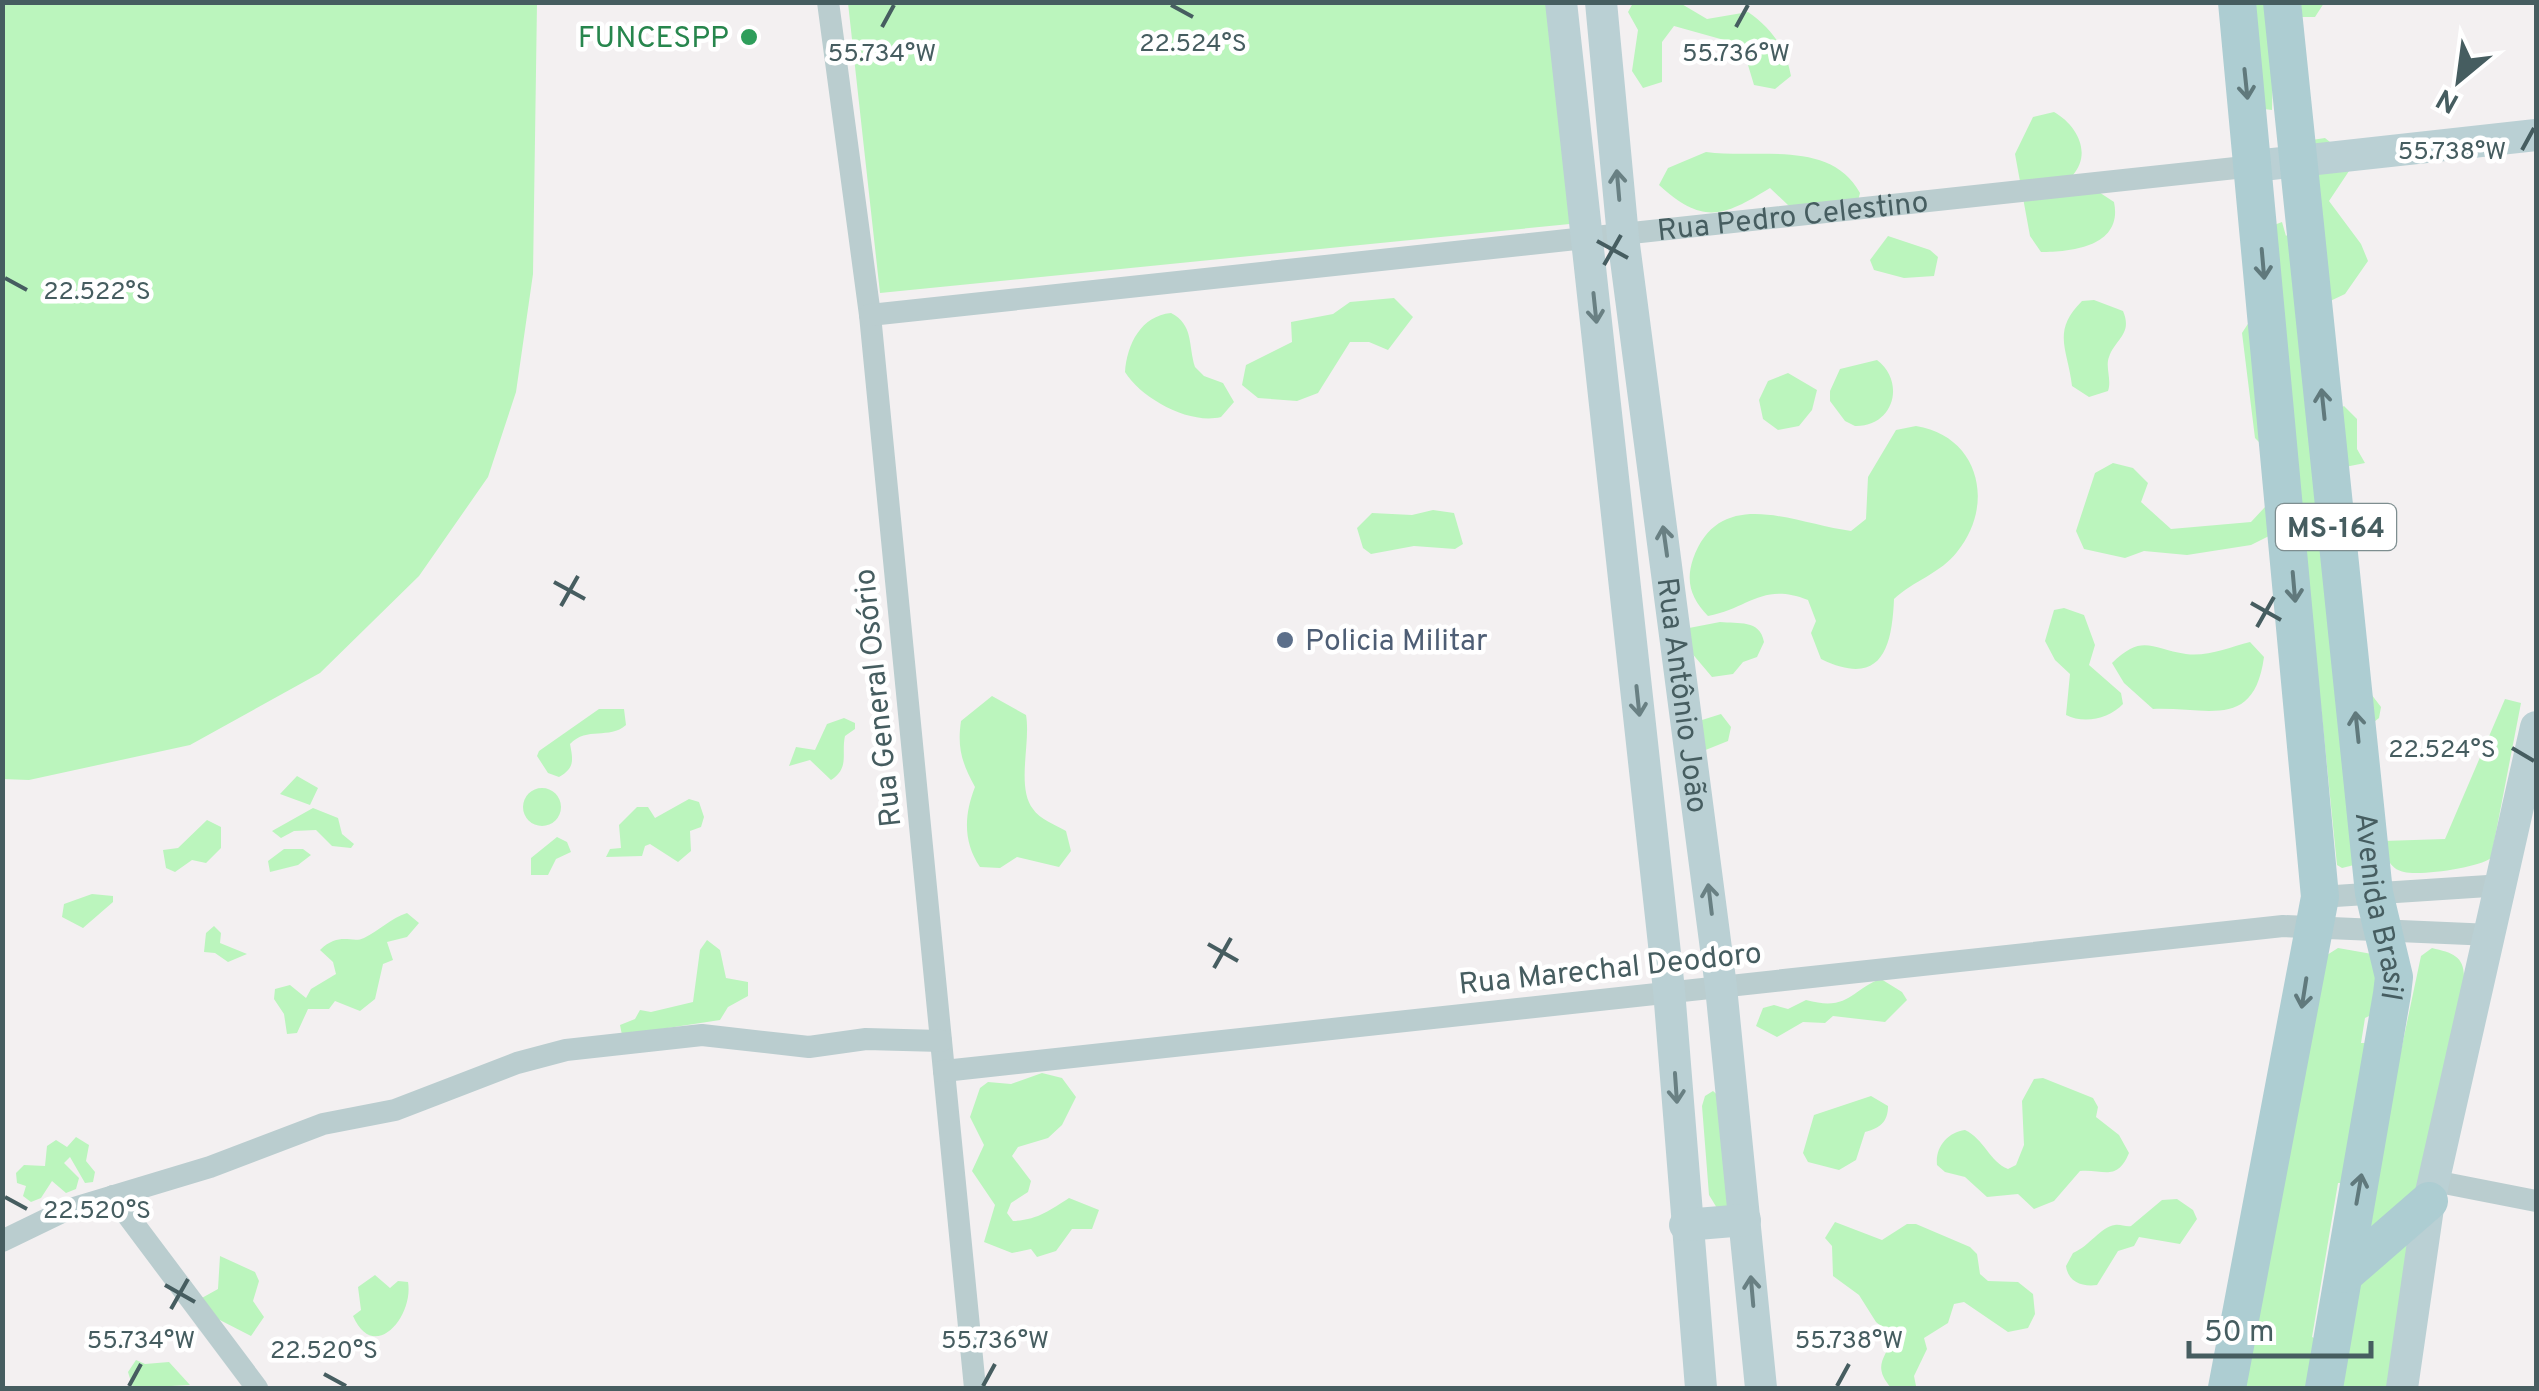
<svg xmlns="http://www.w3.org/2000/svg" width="2539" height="1391" viewBox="0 0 2539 1391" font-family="Overpass,sans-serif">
	<rect width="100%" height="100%" fill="#f3f0f1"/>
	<path fill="#bbf5bd" d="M3 2 537 3 533 274 516 392 488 477 419 576 320 673 190 745 29 780 2 779Z
		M848 3H1554L1580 223 880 293Z
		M1680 3 1707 19 1748 12C1771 28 1786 48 1791 76L1775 89 1754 85 1742 45 1674 26 1662 42V82L1643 88 1632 71 1638 30 1628 12 1633 3Z
		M2250 3H2324L2315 17H2274L2272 110 2264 109Z
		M2054 112C2077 125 2092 153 2073 175L2114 202C2123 245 2075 252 2041 252L2030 236 2015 154 2033 117Z
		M2325 138 2341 151 2351 168 2329 201 2361 244 2368 261 2345 294 2326 303 2317 423 2344 406 2357 419V449L2365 463 2345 467 2368 690 2381 707 2379 718 2370 725 2354 865 2342 868 2337 865 2321 707 2314 704 2287 527 2251 545 2187 555 2144 551 2125 558 2084 549 2076 531 2095 473 2113 463 2133 468 2148 483 2141 502 2171 529 2251 522 2265 507 2270 453 2255 438 2242 333 2253 316 2274 225 2282 222 2286 236 2305 216V141Z
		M1706 152C1757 159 1831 139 1860 193L1856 208 1788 205 1770 188C1723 217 1703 225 1659 185L1668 168Z
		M1888 236 1930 250 1938 257 1934 276 1904 278 1874 270 1870 260Z
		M1394 298 1413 317 1388 350 1369 342H1350L1318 393 1297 401 1258 398 1242 385 1246 365 1292 342 1291 322 1333 314 1350 302Z
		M2094 300 2123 311C2133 334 2115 339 2109 357 2105 367 2112 380 2108 391L2089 397 2072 386C2068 349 2051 332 2082 301Z
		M1171 313C1194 325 1188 345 1195 367L1204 376 1223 383 1234 402 1221 417C1189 425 1141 398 1125 372 1127 344 1141 316 1171 313Z
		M1877 360C1906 382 1894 427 1855 426L1845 421 1830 401V391L1840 369Z
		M1788 373 1817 390 1812 410 1799 426 1778 430 1763 419 1759 400 1768 381Z
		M1916 426C1979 436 1996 504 1957 552 1941 573 1913 581 1894 599 1892 649 1881 688 1821 659L1811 633 1816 621 1808 600C1762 582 1750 608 1708 616 1692 599 1685 583 1693 559 1720 484 1795 524 1851 531L1866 519 1868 477 1896 430Z
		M1433 510 1454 513 1463 544 1455 549 1414 546 1371 554 1363 548 1357 528 1372 513 1412 515Z
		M2064 608 2084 615 2095 645 2089 665 2121 693 2123 704C2109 719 2084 724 2066 715L2070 674 2055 660 2045 641 2054 610Z
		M1720 622C1738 624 1760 619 1764 642L1757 657 1743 662 1733 674 1712 677 1690 651 1689 628Z
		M2250 642 2264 657C2254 730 2209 707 2153 709L2124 683 2112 663C2143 633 2151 649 2186 654 2207 657 2230 647 2250 642Z
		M992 696 1026 715C1031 742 1016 787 1033 809 1039 819 1056 825 1066 831L1071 851 1059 867 1017 857 1000 868 980 867C963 842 964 815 975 787 962 763 957 748 961 721Z
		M2505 699 2521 703 2491 858C2478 868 2420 876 2404 872 2389 869 2384 854 2383 841L2445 839Z
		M599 709H624L626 725C609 740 587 726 570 744 573 760 575 768 559 777L548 773 537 756 539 751Z
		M1721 714 1731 727 1728 741 1703 751 1702 720Z
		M844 718 855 723V729L845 736C841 754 850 768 831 780L810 760 789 766 796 747 815 750 827 724Z
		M297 776 318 788 310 805 280 794Z
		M523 807a19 19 0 1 1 38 0a19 19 0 1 1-38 0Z
		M689 799 699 802 704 817 701 827 690 831 691 851 678 862 650 844 645 846 642 856 606 857 610 849 621 848 619 825 637 807H648L655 818Z
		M313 808 338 818 342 834 354 844 351 848 332 846 316 830 294 831 281 838 272 831Z
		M207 820 221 827V848L206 863 192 860 175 872 166 868 163 850 178 848Z
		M557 837 567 842 571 852 556 859 548 875H531V858Z
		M284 849H303L311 855 298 865 270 872 268 861Z
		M92 894 113 896V902L83 928 62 917 64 904Z
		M407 913 419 923 407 937 387 942 393 960 383 964 375 999 360 1011 335 1001 329 1009H308L297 1033 287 1034 284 1014 274 999 275 989 290 985 306 998 311 989 336 974 333 962 320 950C340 931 352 944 364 938 379 931 391 918 407 913Z
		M214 926 221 933 220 943 247 954 228 962 215 953 204 952 206 933Z
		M707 940 720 950 726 978 748 982V996L728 1007 720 1020 622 1035 620 1025 635 1019 640 1010 651 1012 693 1002 700 950Z
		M2338 948 2372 954 2388 1007 2365 1018 2361 1043H2373L2399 1060 2421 956 2432 948C2453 953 2465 956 2464 980L2422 1182 2367 1237 2374 1185 2338 1183 2312 1337 2324 1343 2333 1388H2244L2327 955Z
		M1881 979 1902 992 1907 1000 1885 1022 1833 1016 1825 1023 1803 1022 1777 1037 1756 1026 1763 1008 1774 1005 1788 1009 1806 1000C1850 1012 1851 989 1881 979Z
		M1042 1073 1062 1078 1076 1097 1062 1125 1048 1138 1018 1147 1012 1156 1031 1181 1028 1192 1011 1203 1007 1213 1013 1221C1038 1220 1050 1210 1069 1198L1099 1210 1092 1229H1072L1056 1251 1037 1257 1031 1249 1012 1253 984 1242 995 1205 972 1171 984 1145 970 1117 980 1088 988 1082 1011 1084Z
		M2043 1078 2093 1098 2098 1107 2096 1117 2119 1135 2129 1153C2117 1182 2104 1169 2080 1171L2054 1201 2034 1209 2018 1194 1987 1197 1965 1177 1945 1172 1937 1165C1935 1147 1948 1132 1965 1130 1984 1139 1990 1162 2008 1169L2016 1165 2024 1145 2022 1101 2034 1079Z
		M1713 1091 1721 1098 1739 1193 1720 1213 1709 1195 1702 1106 1705 1096Z
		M1871 1096 1888 1106C1888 1122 1880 1128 1865 1132L1856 1160 1839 1170 1808 1162 1803 1153 1814 1115Z
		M76 1137 89 1145 86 1161 95 1172 93 1182 85 1183 70 1157 64 1163 79 1178 76 1189 66 1193 52 1181 41 1198 31 1202 23 1196 26 1186 17 1183 16 1173 24 1165 45 1166 47 1146 56 1140 67 1147Z
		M2177 1199 2193 1210 2197 1219 2180 1244 2139 1237 2134 1246 2118 1251 2097 1285C2082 1287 2068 1282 2066 1266L2073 1253C2090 1246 2100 1227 2115 1225 2120 1224 2126 1227 2131 1226L2162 1200Z
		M1835 1222 1882 1240 1907 1224H1916L1970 1247 1977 1254 1980 1274 1988 1281 2018 1282 2033 1294 2035 1314 2028 1328 2008 1332 1964 1302 1954 1304 1948 1323 1924 1338 1927 1349 1914 1376 1916 1386 1923 1388H1891C1872 1365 1885 1360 1893 1336L1876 1322 1859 1295 1833 1276 1832 1246 1825 1238Z
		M2409 1239 2388 1388H2340L2359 1286Z
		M220 1256 255 1272 259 1281 253 1301 264 1317 251 1336 212 1316 200 1299 218 1289Z
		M375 1275 390 1288 398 1281 408 1282C414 1316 374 1364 353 1316L361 1310 358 1287Z
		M136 1360 145 1364 169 1362 190 1385 133 1388 128 1372Z"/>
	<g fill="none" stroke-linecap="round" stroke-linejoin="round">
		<g stroke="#bacdcf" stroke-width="22">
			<path d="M828 2 870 315 975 1388"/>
			<path id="s1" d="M870 315 2254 166"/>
			<path d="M2314 902 2320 897 2503 885"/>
			<path d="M944 1071 2283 926 2492 935"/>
			<path d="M2434 1181 2536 1201"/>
			<path d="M113 1196 257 1388"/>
			<path d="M2 1241 64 1211 210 1167 323 1124 395 1110 517 1063 566 1050 702 1035 809 1047 866 1039 941 1041"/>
		</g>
		<g stroke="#bad0d4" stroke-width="32">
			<path d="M1561 2 1669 990 1701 1388"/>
			<path id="s2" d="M1601 2 1623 237 1721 987 1761 1388"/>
			<path d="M2254 166 2536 135"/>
			<path d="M1685 1225 1745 1220"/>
			<path d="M2402 1388 2429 1201 2536 727"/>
		</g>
		<g stroke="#adcdd2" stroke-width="38">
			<path id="s3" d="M2282 2 2374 893 2394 977 2392 994 2324 1388"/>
			<path d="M2345 1274 2429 1201"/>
			<path d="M2227 1388 2320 897 2237 2"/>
		</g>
	</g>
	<defs><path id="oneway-shaft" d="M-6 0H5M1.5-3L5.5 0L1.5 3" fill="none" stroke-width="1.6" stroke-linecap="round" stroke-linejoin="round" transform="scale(2.5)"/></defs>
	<g stroke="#60797c">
		<use href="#oneway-shaft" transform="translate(2246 84) rotate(84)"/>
		<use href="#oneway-shaft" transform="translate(2263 264) rotate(85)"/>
		<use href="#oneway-shaft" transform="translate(2323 404) rotate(-96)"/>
		<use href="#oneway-shaft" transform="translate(2294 587) rotate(85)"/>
		<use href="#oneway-shaft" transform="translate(2357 727) rotate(-96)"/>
		<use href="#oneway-shaft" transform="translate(2304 993) rotate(99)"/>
		<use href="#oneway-shaft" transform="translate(2359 1189) rotate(-80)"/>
	</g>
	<g stroke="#698083">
		<use href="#oneway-shaft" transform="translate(1618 185) rotate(-95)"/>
		<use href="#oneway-shaft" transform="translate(1595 308) rotate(84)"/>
		<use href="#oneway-shaft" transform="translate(1665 541) rotate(-98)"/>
		<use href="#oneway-shaft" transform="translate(1638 701) rotate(84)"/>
		<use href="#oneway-shaft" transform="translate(1710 899) rotate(-97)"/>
		<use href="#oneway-shaft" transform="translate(1676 1088) rotate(86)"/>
		<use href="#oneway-shaft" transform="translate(1752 1291) rotate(-95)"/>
	</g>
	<path fill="none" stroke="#465d60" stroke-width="4" d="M1171 5 1193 17M882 27 894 5M1736 27 1748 5M2522 150 2534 128M1597 241 1628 258M1604 265 1621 235M5 278 27 290M554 582 585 599M2251 603 2281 620M561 606 578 576M2257 627 2274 597M2512 748 2534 761M1208 944 1238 961M1214 968 1231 938M5 1197 27 1209M165 1285 195 1302M171 1309 188 1279M324 1374 346 1386M129 1386 141 1364M983 1386 995 1364M1837 1386 1849 1364"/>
	<circle fill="#2e9e5b" stroke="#fff" stroke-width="4" cx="749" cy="37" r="10"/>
	<circle fill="#5c6f8a" stroke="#fff" stroke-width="4" cx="1285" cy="640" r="10"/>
	<g text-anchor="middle" stroke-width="9" stroke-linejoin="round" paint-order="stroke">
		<rect fill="#fff" stroke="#7e8e90" stroke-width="2.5" x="2276" y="504" width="120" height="46" rx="8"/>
		<g font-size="28" font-weight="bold" fill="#465d60">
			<text x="2336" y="537">MS-164</text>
		</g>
		<g font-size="30" fill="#27864d" stroke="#fff" text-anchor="end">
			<text x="729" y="47">FUNCESPP</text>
		</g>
		<g font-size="30" fill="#465d60" stroke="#fff">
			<text dy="10" stroke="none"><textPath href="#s1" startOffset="928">Rua Pedro Celestino</textPath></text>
			<text dy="10" stroke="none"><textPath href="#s2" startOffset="698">Rua Antônio João</textPath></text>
			<text transform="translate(877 698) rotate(-96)" y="10">Rua General Osório</text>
			<text dy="10" stroke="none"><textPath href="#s3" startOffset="910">Avenida Brasil</textPath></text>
			<text transform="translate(1610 968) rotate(-6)" y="10">Rua Marechal Deodoro</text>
		</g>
		<g font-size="30" fill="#4e5e75" stroke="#fff" text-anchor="start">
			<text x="1305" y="650">Policia Militar</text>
		</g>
	</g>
	<g font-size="25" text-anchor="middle" fill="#465d60" stroke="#fff" stroke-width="9" stroke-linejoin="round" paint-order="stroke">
		<text x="1193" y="51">22.524°S</text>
		<text x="882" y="61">55.734°W</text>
		<text x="1736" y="61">55.736°W</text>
		<text x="2452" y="159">55.738°W</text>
		<text x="97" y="299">22.522°S</text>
		<text x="2442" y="757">22.524°S</text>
		<text x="97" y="1218">22.520°S</text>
		<text x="141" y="1348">55.734°W</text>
		<text x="995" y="1348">55.736°W</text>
		<text x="1849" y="1348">55.738°W</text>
		<text x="324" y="1358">22.520°S</text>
	</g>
	<rect width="2539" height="1391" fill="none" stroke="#465d60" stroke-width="10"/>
	<g transform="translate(2459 80) rotate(209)" stroke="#ffffff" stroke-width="8" paint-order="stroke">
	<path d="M0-8L18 38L0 25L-18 38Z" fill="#465d60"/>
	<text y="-15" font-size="28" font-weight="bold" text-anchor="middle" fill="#465d60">N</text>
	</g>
	<path d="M2189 1341v15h182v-15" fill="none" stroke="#465d60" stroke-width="5"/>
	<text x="2204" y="1341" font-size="30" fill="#465d60" stroke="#ffffff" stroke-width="8" paint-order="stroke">50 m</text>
</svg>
